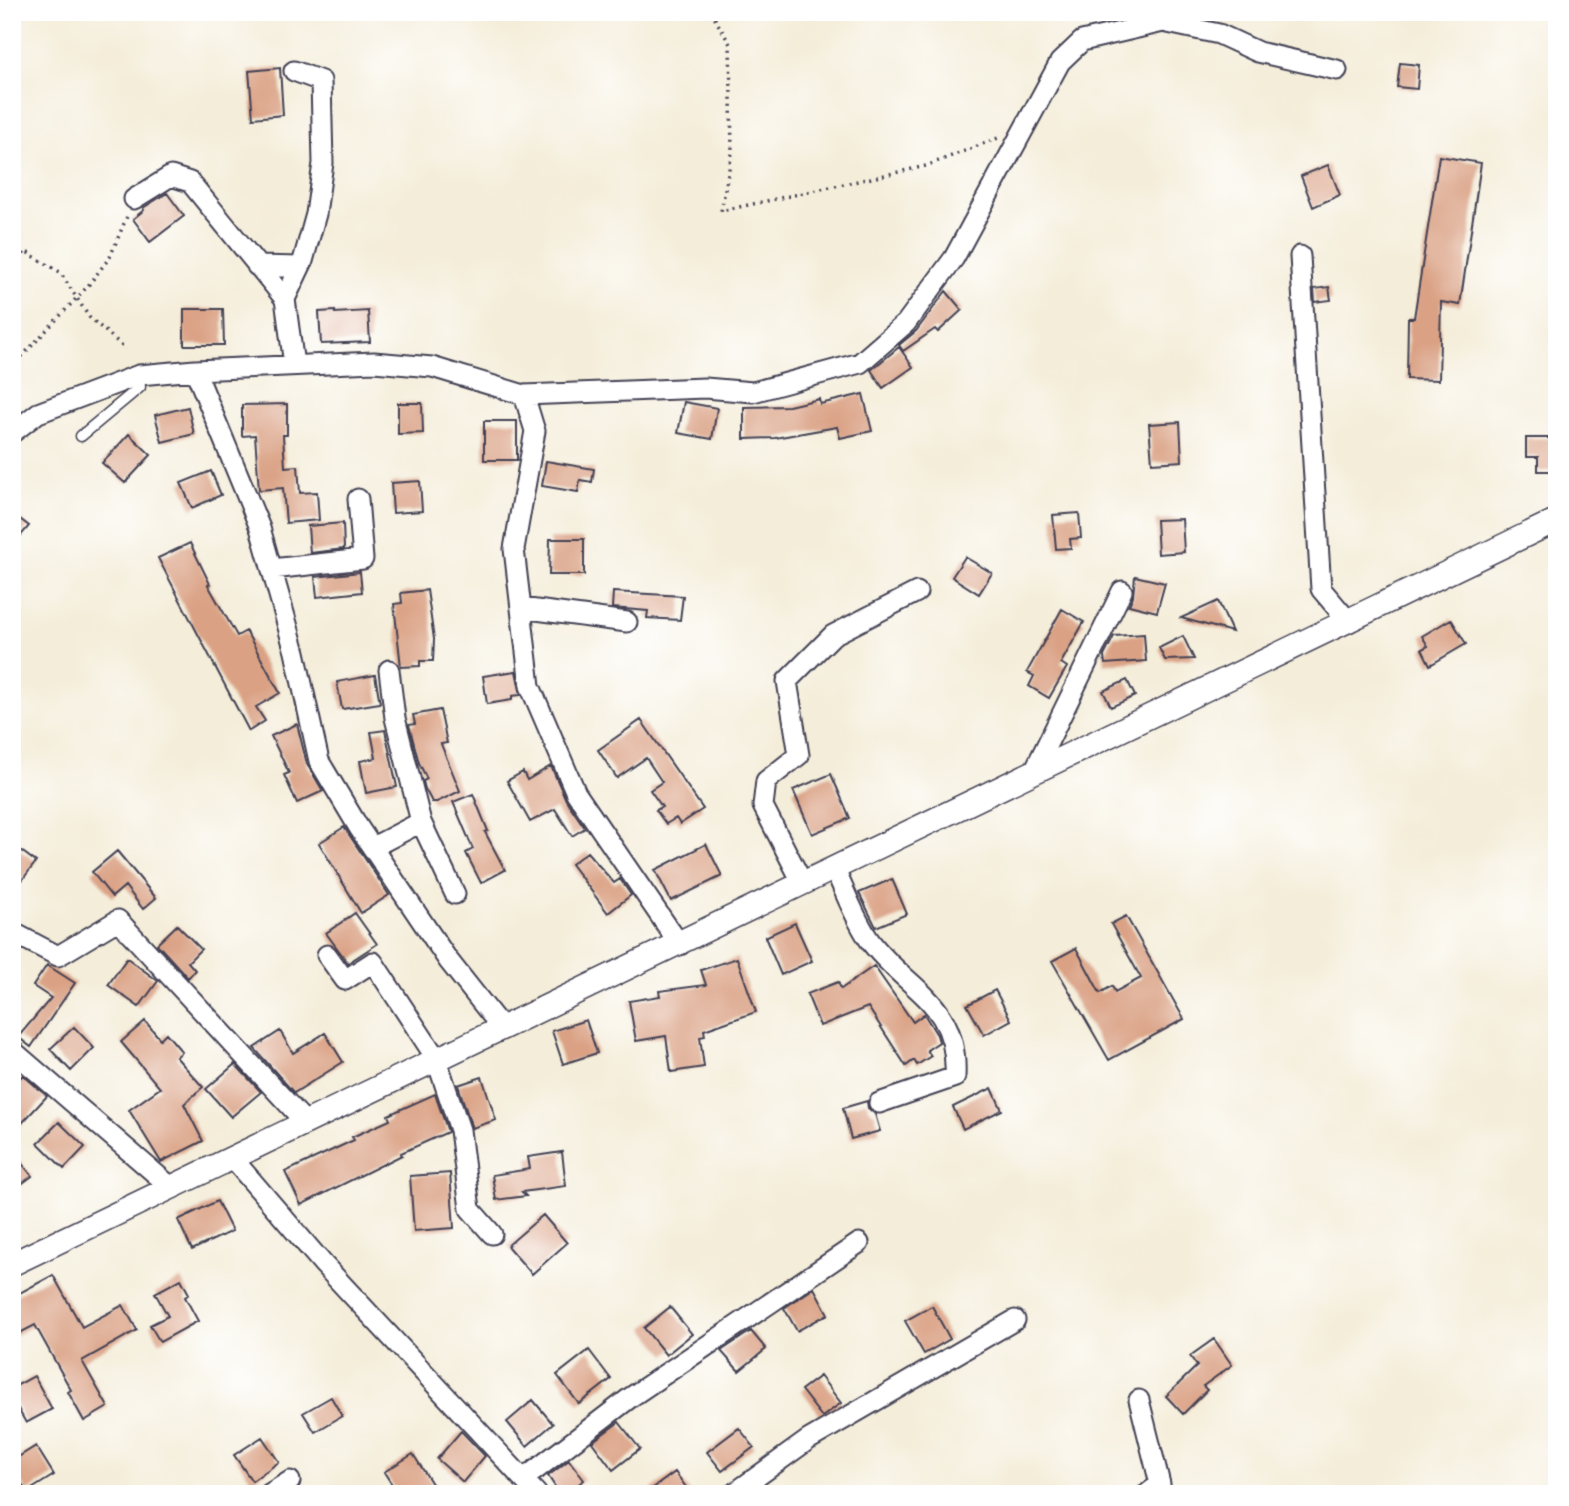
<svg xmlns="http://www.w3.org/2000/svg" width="1569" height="1506" viewBox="0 0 1569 1506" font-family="Mali,sans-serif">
	<rect width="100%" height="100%" fill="#fff"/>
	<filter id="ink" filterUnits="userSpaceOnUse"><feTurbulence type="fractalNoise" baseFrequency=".0143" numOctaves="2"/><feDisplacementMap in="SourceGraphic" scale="14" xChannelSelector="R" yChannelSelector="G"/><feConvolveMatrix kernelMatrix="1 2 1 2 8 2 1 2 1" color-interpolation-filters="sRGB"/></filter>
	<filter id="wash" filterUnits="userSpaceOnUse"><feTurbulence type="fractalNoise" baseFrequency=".00686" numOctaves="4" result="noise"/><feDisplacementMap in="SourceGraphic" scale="28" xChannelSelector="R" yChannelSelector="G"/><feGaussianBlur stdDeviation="1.57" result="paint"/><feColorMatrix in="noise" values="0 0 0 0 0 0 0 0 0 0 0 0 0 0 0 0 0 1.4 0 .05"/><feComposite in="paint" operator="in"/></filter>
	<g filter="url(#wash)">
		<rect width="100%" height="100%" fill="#f4edd9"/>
		<g id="blocks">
			<path fill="#daa184" d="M1400 63 1419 65 1417 89 1397 87Z
				M280 68 283 115 253 118 249 71Z
				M1439 156 1481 163 1460 305 1441 302 1439 380 1407 379 1408 318H1414Z
				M1328 165 1340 195 1313 207 1301 176Z
				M167 193 184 216 150 242 133 219 144 210 143 208Z
				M1329 287 1331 300 1315 302 1314 289Z
				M946 291 962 310 938 332 935 329 903 351 899 345 916 331Z
				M184 309H223L224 345H184Z
				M335 311V313L368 311 370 342 321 344 319 312Z
				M899 347 913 367 883 388 871 370Z
				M863 394 872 431 840 438 837 427 775 438 744 439V407L789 406 819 399 820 404Z
				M684 402 717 408 712 439 678 433Z
				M398 403H422L423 433 398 434Z
				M287 404V435H283L285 467 298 466 300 493 317 492 319 520 286 523 283 488 259 490 255 435 242 436V405Z
				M188 407 194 434 162 442 155 415Z
				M484 421H517V460H484Z
				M1180 422 1182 461 1152 463 1149 424Z
				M129 434 151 455 125 483 102 463Z
				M1526 438H1557V471H1538V457H1526Z
				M546 461 594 469 592 482 580 480 578 492 542 486Z
				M211 471 221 495 192 508 181 483Z
				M420 481 422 511 393 513 391 483Z
				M12 513 29 526 12 546Z
				M1079 513 1081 538 1070 539 1071 548 1056 549 1053 515Z
				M1182 519 1184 552 1158 554 1156 520Z
				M343 523 344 549 310 553 308 526Z
				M550 539H584V575H549Z
				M190 543 210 584 208 585 237 636 246 631 280 693 256 707 265 721 249 731 158 558Z
				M965 557 992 573 979 594 952 577Z
				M360 572 362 592 317 597 315 577Z
				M1135 576 1165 583 1157 612 1129 605 1133 596Z
				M427 590 434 639 433 661H420V666L401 667 394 604 402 603 401 593Z
				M613 592 683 596 680 620 647 618 648 611 612 608Z
				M1218 601 1232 632 1181 618Z
				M1062 609 1084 622 1061 663 1067 667 1049 698 1029 686 1034 676 1027 672Z
				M1451 619 1466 644 1430 665 1422 649 1428 646 1422 636Z
				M1144 634 1146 661 1105 664 1104 656 1114 636Z
				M1183 636 1194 659 1165 660 1159 648Z
				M516 671 521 695 512 696V700L487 704 483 676Z
				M375 675 380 703 342 709 337 682Z
				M1127 680 1135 696 1111 707 1103 691Z
				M440 710 447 743 441 744 460 791 437 802H432L425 789 423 781 427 779 419 763 409 725 415 724 413 715Z
				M641 720 703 809 680 824 676 818 666 824 656 810 662 807 650 790 662 782 646 758 617 778 598 750Z
				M297 724 307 764 323 791 297 803 284 775 289 773 271 736Z
				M385 730 397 787 366 793 360 761 376 758 371 732Z
				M551 766 566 800 585 828 572 836 555 809 530 822 507 781 523 772 527 780Z
				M831 774 850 818 812 834 793 790Z
				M473 794 488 831 485 832 505 870 481 883 466 853 473 849 453 802Z
				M344 827 389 895 361 913 319 843Z
				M12 844 36 862 12 893Z
				M706 844 722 876 671 901 655 870Z
				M117 851 156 898 143 909 125 886 112 897 92 872Z
				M587 852 614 883 620 879 631 895 608 913 571 864Z
				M892 879 907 914 876 927 859 893Z
				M355 913 377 944 348 963 326 933Z
				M1126 916 1184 1019 1109 1060 1052 961 1076 948 1100 993 1112 986 1115 992 1141 978 1111 924Z
				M795 923 812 961 781 975 765 937Z
				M177 925 201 949 188 962 195 970 188 978 157 944Z
				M127 958 158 981 139 1007 108 985Z
				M737 958 756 1012 704 1030 705 1036 700 1037 704 1067 671 1072 666 1036 636 1041 629 1001 660 996 659 991 706 985 701 970Z
				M47 965 75 983 31 1047 18 1037 51 998 33 986Z
				M874 966 913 1022 924 1014 937 1035 939 1042 927 1050 931 1056 917 1065 914 1060 906 1066 868 1007 820 1026 807 994 838 982 841 989Z
				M995 990 1011 1020 984 1035 967 1005Z
				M586 1020 597 1053 563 1064 552 1031Z
				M145 1021 160 1039 166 1033 182 1052 176 1057 203 1087 184 1104 203 1141 161 1162 129 1110 160 1088 121 1042Z
				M74 1027 94 1048 71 1071 50 1049Z
				M280 1031 293 1053 325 1033 343 1062 294 1093 254 1048Z
				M235 1064 261 1092 231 1117 206 1089Z
				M23 1075 47 1096 12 1134V1085Z
				M482 1077 496 1120 472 1128 458 1085Z
				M992 1088 1002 1110 963 1129 953 1107Z
				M435 1094 448 1132 401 1153 402 1155 301 1205 285 1172 354 1140 352 1137 390 1120 388 1115Z
				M867 1101 868 1108 875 1114 880 1131 851 1139 843 1108Z
				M59 1122 85 1147 64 1169 38 1143Z
				M562 1152 566 1186 522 1192 526 1196 496 1200 492 1175 530 1169 528 1157Z
				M20 1161 32 1176 12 1191V1169Z
				M450 1173 454 1228 414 1231 410 1176Z
				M217 1201 232 1231 192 1250 178 1220Z
				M543 1215 567 1243 532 1274 507 1246Z
				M53 1275 82 1327 123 1305 137 1330 82 1361 108 1407 84 1421 68 1392 71 1390 35 1325 12 1337V1297Z
				M181 1279 189 1294 185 1297 198 1321 160 1342 150 1325 168 1316 155 1293Z
				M814 1288 828 1314 797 1331 784 1308Z
				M932 1306 950 1339 924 1354 905 1321Z
				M670 1307 692 1334 666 1355 644 1328Z
				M751 1331 766 1349 739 1371 721 1351Z
				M1214 1339 1232 1365 1203 1386 1207 1390 1183 1414 1166 1396 1197 1366 1190 1356Z
				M589 1350 611 1379 579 1404 557 1375Z
				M34 1376 52 1409 26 1423 12 1398V1388Z
				M820 1376 841 1403 822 1417 801 1390Z
				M331 1397 342 1416 315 1432 303 1413Z
				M533 1400 553 1424 527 1446 507 1422Z
				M619 1422 640 1449 613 1470 592 1442Z
				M739 1428 754 1447 722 1471 707 1452Z
				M461 1431 485 1456 463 1482 437 1459Z
				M262 1437 279 1462 252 1481 234 1455Z
				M36 1446 54 1475 27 1492 12 1469V1461Z
				M413 1454 434 1487 424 1494H398L384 1472Z
				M569 1460 584 1480 565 1494H560L548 1476Z
				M675 1472 691 1494H645Z"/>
		</g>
	</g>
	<g filter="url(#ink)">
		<use href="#blocks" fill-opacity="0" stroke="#424053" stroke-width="2"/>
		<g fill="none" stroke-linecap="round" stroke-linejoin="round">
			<g stroke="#424053" stroke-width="13">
				<path id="service" d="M81 436 140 387 139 375"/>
			</g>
			<g stroke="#424053" stroke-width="23">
				<path id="minor" d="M1163 22 1219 34 1258 52 1337 70
					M294 71 321 81 323 163 316 214 303 261 285 299 294 365
					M134 199 171 176 190 182 285 299
					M1300 256 1321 589 1349 622
					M257 266 300 267
					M195 370 260 528 295 652 319 761 359 828 448 960 501 1027
					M524 395 535 431 514 549 530 686 576 793 680 945
					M12 433 38 413 139 375 195 370 374 362 432 367 524 395 705 388 753 392 860 363 906 323 954 258 1060 62 1082 41 1163 22 1186 12
					M272 569 363 559 358 499
					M521 608 627 622
					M1034 771 1122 591
					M421 822 455 894
					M373 847 421 822 395 718 389 670
					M834 868C845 891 855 920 870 941 907 991 959 1001 955 1077L879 1103
					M803 884 763 806 766 781 799 755 787 681 833 635 917 592
					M12 932 58 956 118 920 305 1122
					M327 955 345 980 373 962 436 1058 460 1130 470 1209 492 1234
					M12 1050 172 1188
					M233 1159 324 1265 537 1494
					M1139 1400 1160 1484 1147 1494
					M525 1478 631 1397 859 1243
					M269 1494 290 1481
					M733 1494 808 1440 1015 1320"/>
			</g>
			<g stroke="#424053" stroke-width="26">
				<path id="tertiary" d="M12 1264 1557 520"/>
			</g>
			<path stroke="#424053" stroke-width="3.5" stroke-dasharray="2 5" stroke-linecap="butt" d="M711 12 730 44 732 153 721 211 926 166 998 138
				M12 280 25 251 60 272 89 317 126 349
				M12 338V359
				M12 367 87 287 110 257 128 214"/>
			<use href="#service" stroke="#fff" stroke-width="10"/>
			<use href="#minor" stroke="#fff" stroke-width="19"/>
			<use href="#tertiary" stroke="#fff" stroke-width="23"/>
		</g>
	</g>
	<rect width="1569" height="1506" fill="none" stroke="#fff" stroke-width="42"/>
</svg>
